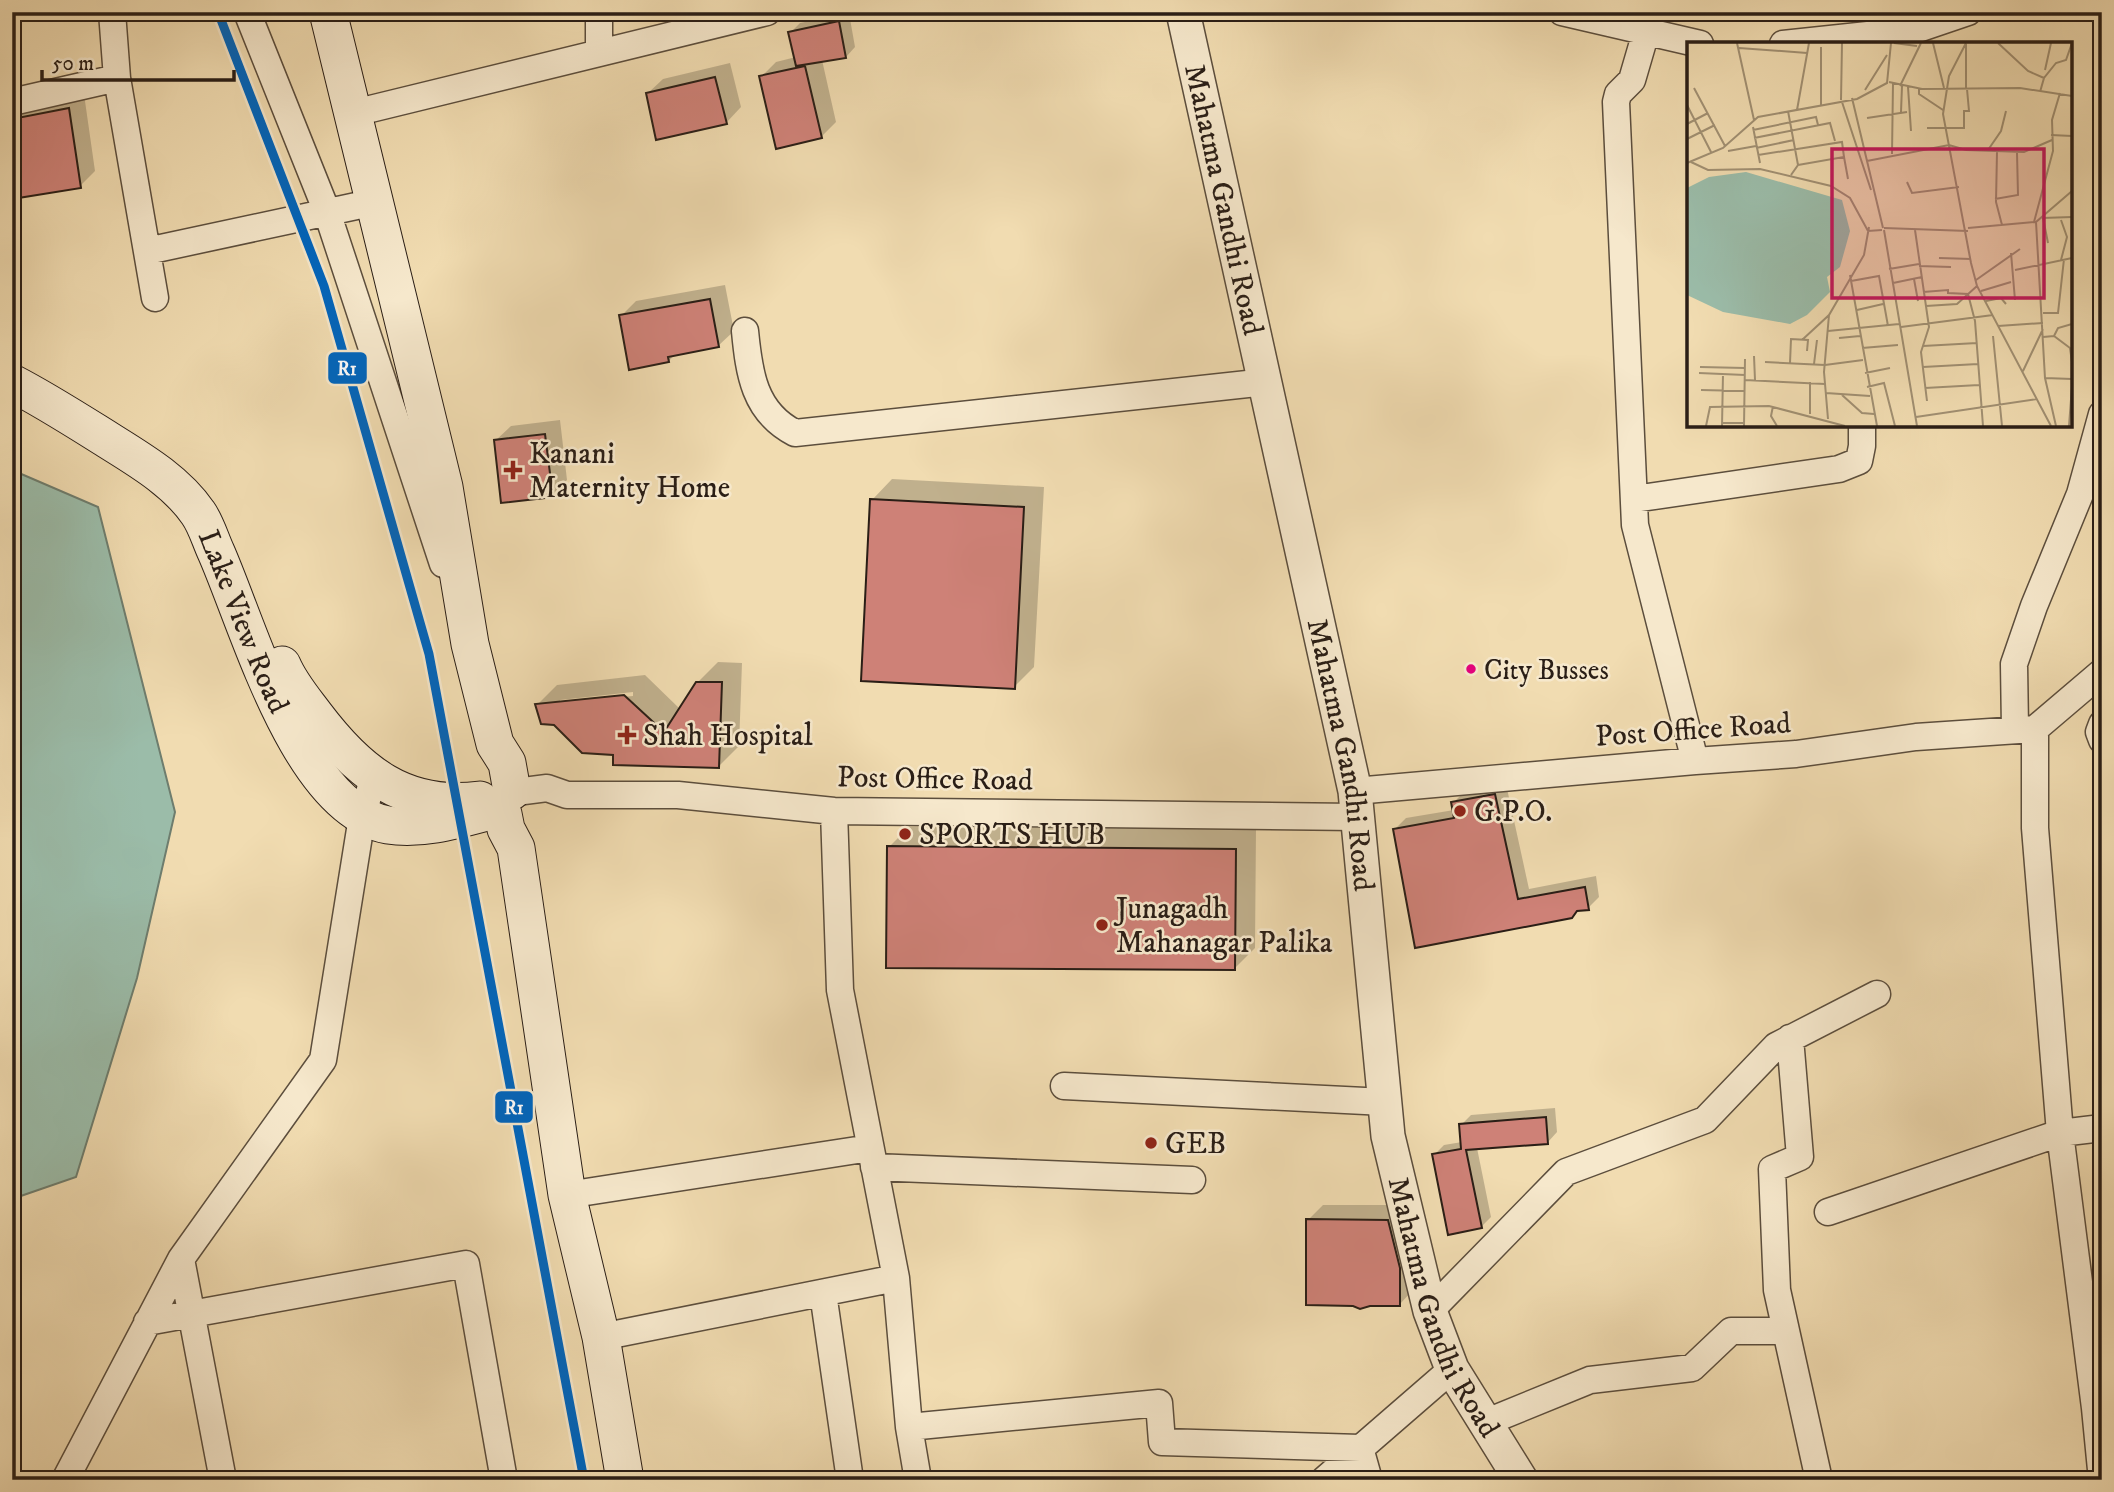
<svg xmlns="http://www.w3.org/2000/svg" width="2114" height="1492" viewBox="0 0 2114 1492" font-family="'IM FELL DW Pica',serif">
	<rect width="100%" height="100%" fill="#f1dcb1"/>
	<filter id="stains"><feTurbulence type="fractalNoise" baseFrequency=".00286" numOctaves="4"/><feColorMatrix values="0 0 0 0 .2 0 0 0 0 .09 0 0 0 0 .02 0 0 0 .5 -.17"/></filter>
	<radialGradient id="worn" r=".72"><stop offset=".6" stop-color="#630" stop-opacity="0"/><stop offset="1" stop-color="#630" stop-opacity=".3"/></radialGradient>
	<path fill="#9bbca9" stroke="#6e7d6e" stroke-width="2" d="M12 470 98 507 175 812 137 978 76 1177 12 1199Z"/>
	<path fill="#0003" fill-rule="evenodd" d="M849 13 855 47 846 57 822 60 836 122 821 137 761 77 776 62 796 57 790 33 800 23Z
		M730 63 741 107 726 123 647 94 663 79Z
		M84 94 95 171 80 186 12 197V107Z
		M725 285 734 331 718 346 676 353 669 361 621 316 636 301Z
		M560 420 567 480 552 495 495 441 511 426Z
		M892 479 1044 487 1034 667 1014 687 872 500Z
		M718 662 742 663 739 746 719 766 614 754 537 705 557 685 645 675 680 709 697 683ZM633 692V696L560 703V700Z
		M1506 784 1529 889 1596 876 1599 897 1588 908 1417 946 1395 829 1406 818 1454 810 1453 803 1464 792Z
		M909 827 1256 829 1255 948 1235 968 889 847Z
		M1555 1108 1557 1132 1548 1142 1477 1148 1491 1217 1481 1227 1434 1155 1444 1145 1462 1142 1461 1125 1471 1115Z
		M1323 1205H1403L1414 1289 1399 1305 1308 1220Z"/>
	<path fill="#ce8177" stroke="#2a1e16" stroke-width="2" d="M839 21 846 58 796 66 788 32Z
		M805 66 822 138 776 149 759 76Z
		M715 77 727 124 656 140 646 93Z
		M69 108 81 188 12 199V119Z
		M710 299 719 347 668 357 669 362 629 370 619 315Z
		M545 434 553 497 501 503 494 440Z
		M870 499 1024 507 1015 689 861 681Z
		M696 682H722L719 768 613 765V755L582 753 554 725 541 724 535 704 624 695 664 732Z
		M1495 794 1518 899 1585 887 1589 910 1577 911 1572 918 1415 948 1393 829 1454 818 1451 802Z
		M887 846 1236 849 1235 970 886 968Z
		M1546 1117 1548 1144 1466 1150 1482 1228 1448 1235 1432 1154 1461 1149 1459 1124Z
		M1306 1219 1388 1220 1400 1268V1306H1370L1360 1309 1353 1306 1306 1305Z"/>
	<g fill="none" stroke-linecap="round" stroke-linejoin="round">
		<g stroke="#5c4e3d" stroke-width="29">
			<path id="minor" d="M247 12 327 212 443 564
				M1562 12 1700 44
				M1646 32 1632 80 1618 94 1616 102 1635 525 1695 761
				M1783 44 1915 30 1968 12
				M599 52V12
				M117 78 155 298
				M12 102 117 78 112 12
				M354 113 767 12
				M147 251 375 202
				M745 331C749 373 754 412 795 433L1266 382
				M1634 499 1839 469 1859 461 1862 446V425
				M2102 724 2099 732 2102 740
				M2015 729 2014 664 2034 606 2080 494 2102 414
				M1355 791 1695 761 1796 754 1916 737 2035 729
				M516 792 547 788 567 795H678L834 811 1356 817
				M834 811 840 990 896 1278 909 1427 918 1480
				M1790 1038 1800 1157 1772 1169 1777 1290 1819 1480
				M1064 1086 1385 1102
				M874 1167 1192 1180
				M567 1195 870 1148
				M1828 1212 2060 1133 2102 1128
				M181 1259 223 1480
				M823 1293 850 1480
				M1430 1311 1566 1172 1705 1120 1776 1046 1877 994
				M147 1322 466 1264 504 1480
				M601 1337 896 1278
				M1487 1422 1590 1380 1692 1368 1731 1331H1786
				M909 1427 1159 1403 1162 1442 1360 1448 1369 1480
				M65 1480 181 1259 323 1060 362 817 374 776
				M1324 1480 1452 1369
				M2102 1480 2095 1408 2060 1133 2035 828V729L2102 672"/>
		</g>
		<g stroke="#5c4e3d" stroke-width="36">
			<g id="tertiary">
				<path id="s1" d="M1183 12 1355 791 1388 1136 1430 1311 1452 1369 1521 1480"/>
			</g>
		</g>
		<g stroke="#2a1e16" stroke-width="39">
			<g id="secondary">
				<path d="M328 12 444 487 470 644 495 744 507 763 512 791"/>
				<path id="s2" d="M12 383C45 400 76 420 108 440 140 460 176 481 198 513 206 524 210 539 216 552 248 624 299 810 388 825 424 831 463 818 498 809"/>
				<path d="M282 665C290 684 303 699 315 715 358 772 404 810 480 800"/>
				<path d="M503 814 506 829 516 848 567 1195 601 1337 625 1480"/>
			</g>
		</g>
		<use href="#minor" stroke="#f6e8cc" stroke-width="26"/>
		<use href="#tertiary" stroke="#f6e8cc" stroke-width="33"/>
		<use href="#secondary" stroke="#f6e8cc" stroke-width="37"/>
		<g stroke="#f6e8cc" stroke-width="14">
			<path id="rail-1" d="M218 12 324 286 429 654 584 1480"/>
		</g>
		<use href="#rail-1" stroke="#0065bd" stroke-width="9"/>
	</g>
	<g fill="#8f2418" stroke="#f6e8cc" stroke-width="2.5">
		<path d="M509.5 459.5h7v7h7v7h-7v7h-7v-7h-7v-7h7z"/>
		<path d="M623.5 724.5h7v7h7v7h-7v7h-7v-7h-7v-7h7z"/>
		<circle cx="1460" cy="811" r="7"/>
		<circle cx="905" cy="834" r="7"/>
		<circle cx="1102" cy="925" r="7"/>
		<circle cx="1151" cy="1143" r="7"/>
	</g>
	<circle fill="#e5007d" stroke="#f6e8cc" stroke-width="2.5" cx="1471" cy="669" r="6"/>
	<g text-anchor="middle" stroke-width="5" stroke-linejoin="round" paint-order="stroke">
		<g font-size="28" fill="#2a1e16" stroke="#f6e8cc" text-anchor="start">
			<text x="1484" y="679">City Busses</text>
		</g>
		<g font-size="30" fill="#2a1e16" stroke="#f6e8cc">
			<text dy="10" stroke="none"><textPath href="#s1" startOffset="192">Mahatma Gandhi Road</textPath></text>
			<text dy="10" stroke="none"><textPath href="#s2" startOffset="346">Lake View Road</textPath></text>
			<text transform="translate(1693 729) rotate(-4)" y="10">Post Office Road</text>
			<text dy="10" stroke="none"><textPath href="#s1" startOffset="760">Mahatma Gandhi Road</textPath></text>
			<text transform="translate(935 778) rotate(1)" y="10">Post Office Road</text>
			<text dy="10" stroke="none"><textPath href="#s1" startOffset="1325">Mahatma Gandhi Road</textPath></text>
		</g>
		<g font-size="30" fill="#2a1e16" stroke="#f6e8cc" text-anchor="start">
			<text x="529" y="463">Kanani<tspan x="529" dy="34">Maternity Home</tspan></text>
			<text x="643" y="745">Shah Hospital</text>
			<text x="1474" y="821">G.P.O.</text>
			<text x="919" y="844">SPORTS HUB</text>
			<text x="1116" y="918">Junagadh<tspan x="1116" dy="34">Mahanagar Palika</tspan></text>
			<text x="1165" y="1153">GEB</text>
		</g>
	</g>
	<g transform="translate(1687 42)">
		<rect width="385" height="385" fill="#f1dcb1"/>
		<path d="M59 130 155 158 163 189 153 225 140 235 143 250 120 273 103 282 36 270 0 253V146L22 135Z" fill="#9bbca9"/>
		<path fill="none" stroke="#a19073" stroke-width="2" d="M50 1 67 78M207 1 230 4M246 1 257 46M279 1 262 34 256 72 284 221 290 244 364 384M311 1 341 29 357 36M52 6 120 11M358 28 364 1M202 40 235 47 333 46 385 54M213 44 234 1M221 45 224 89M7 46 38 104M232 46V52L256 68M279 47V2M178 48 200 13M353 50 357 36 369 21 379 18 385 1M165 56 196 186M154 58 155 1M155 60 184 148M0 63 24 110M134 64V5M110 68 122 1M101 69 111 123 104 133M214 70 215 44M180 76 220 70M0 82 21 71M66 85 73 121M240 86H277V69H282L280 47M66 88 129 75 131 83M364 93 385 94M67 96 143 81 148 99M0 97 28 83M69 106 107 98M301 108 314 89 319 69M41 109 69 104M310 110 309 160 315 183M205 112 206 41M71 113 155 100 157 115 111 123M157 115 161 137M180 119 262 103 279 108 337 110 365 98M4 120 21 128 73 127 144 144 163 156 181 189 195 188M0 121 36 106 71 75 170 57 200 41 204 1M220 140 225 151 272 145M308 157 331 153 330 111M355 176 385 175M356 176 361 201M374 178 380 195 374 218M347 180 366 109 365 78 373 51M197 186 281 189M281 186 348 180M197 188 230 384M228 188 242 285 234 310 240 359M324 211 328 258M252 216 284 217M232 224 264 225M202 227 232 222M328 228 385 216M163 233 190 384M227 237 231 259M289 238 333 207M164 239 192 234 201 284M206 241 235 235M294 249 324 240M236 250 261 248V251L281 252 288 279 296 384M299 259 314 256 319 262M239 264 270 262 290 244M170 268 196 262M356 271H371L377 217M311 284 356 281M214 285 306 273M141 289 212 282M306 294 315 384M367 294 371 286 385 282M356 295 367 294 383 306 385 320M152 296 173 294M115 298 142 273 177 213 182 185M236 304 290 301M175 306 211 303M67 314 68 338M78 320 138 323 176 318M103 321 104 297 121 298 120 309M127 322 130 298M13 325 58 326M236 325 291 322M336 329 356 287M12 331 58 333M178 331 203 326M358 336 385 337M58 338 138 342M180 345 197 341 208 384M238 346 292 343M14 348 58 349M139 351 183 354M155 353 175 371 187 372M86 364 84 374 90 384M123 372V340M229 375 350 357M141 377 137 330 142 273M35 381H57M19 384 23 365 82 364 158 384M35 384 36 332M57 384 58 317M369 384 358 336 349 180 385 149M382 384 385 344"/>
		<path fill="#c2185b" fill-opacity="0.15" stroke="#c2185b" stroke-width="3.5" d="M145 107H357V256H145Z"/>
		<rect width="385" height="385" fill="none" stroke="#2a1e16" stroke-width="3.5"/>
	</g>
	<g stroke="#f6e8cc" stroke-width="2.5">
		<rect x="327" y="351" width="41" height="34" rx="7" fill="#0065bd"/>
		<rect x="494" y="1090" width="40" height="34" rx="7" fill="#0065bd"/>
	</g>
	<g font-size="19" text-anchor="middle" font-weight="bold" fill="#fff">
		<text x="347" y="375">R1</text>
		<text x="514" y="1114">R1</text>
	</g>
	<rect width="2114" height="1492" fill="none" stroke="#f1dcb1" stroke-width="42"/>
	<rect x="14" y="14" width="2086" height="1464" fill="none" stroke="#2a1e16" stroke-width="3.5"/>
	<rect x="21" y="21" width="2072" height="1450" fill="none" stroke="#2a1e16" stroke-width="2"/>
	<path d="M42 70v10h192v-10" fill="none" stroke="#2a1e16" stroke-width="3.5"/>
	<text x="52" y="70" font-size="21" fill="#2a1e16" stroke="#f6e8cc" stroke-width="5" paint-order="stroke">50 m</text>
	<rect width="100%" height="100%" filter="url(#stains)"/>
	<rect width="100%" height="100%" fill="url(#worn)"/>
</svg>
